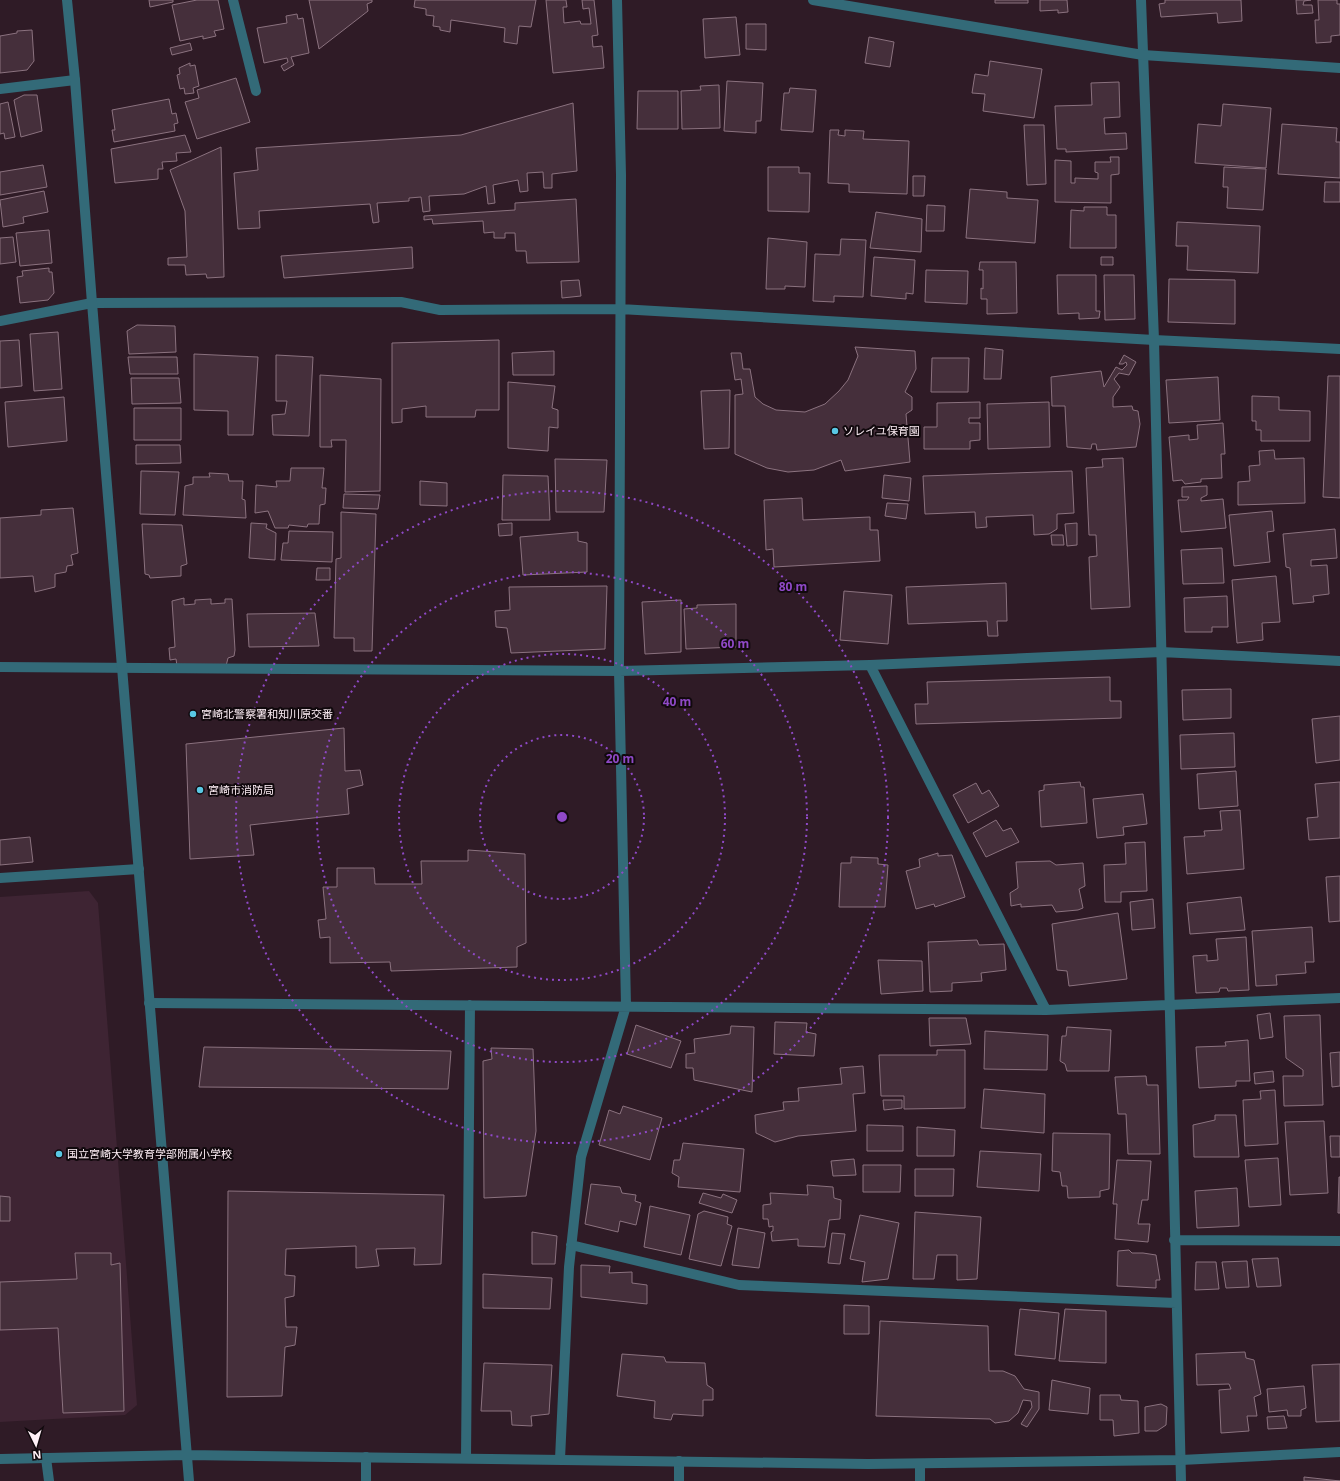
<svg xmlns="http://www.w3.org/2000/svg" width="1340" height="1481" viewBox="0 0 1340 1481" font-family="'Noto Sans','Noto Sans JP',sans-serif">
	<rect width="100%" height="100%" fill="#2f1b26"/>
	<path fill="#3e2433" d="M89 891 98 903 137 1405 125 1415 0 1422V897Z"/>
	<path fill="#452f3b" stroke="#8b727f" d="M149 0H173V2L150 7Z
		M197 0H218L224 29 214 31 216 36 203 39V36L180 41 172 5Z
		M309 0H372V2L367 4 368 11 319 49Z
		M415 0H536L531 27 519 26 517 44 504 42 505 28 451 20 450 32 440 30V27L433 26 434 16 426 15V9L414 7Z
		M546 0H566L567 7H563L564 23 580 21 581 24H591L589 8 583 9 582 0H594L598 35 592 36 593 47 602 46 604 68 553 73Z
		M995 0H1028V3H995Z
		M1040 0H1067L1068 12 1058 13V10L1040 11Z
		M1165 0H1241L1242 21 1218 23 1217 13 1161 17 1159 4 1165 3Z
		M1296 0H1311L1304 1 1303 5H1312L1313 13 1297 14Z
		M1318 0H1337V4H1340V35L1331 36V42L1316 43 1315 20H1319Z
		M297 14 298 19 303 18 309 53 291 57 294 65 284 71 281 66 288 62 287 58 264 63 257 28 287 23 286 16Z
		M736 17 740 55 705 58 703 19Z
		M746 24H766V50L746 49Z
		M32 30 34 61 27 70 0 73V36L17 33V31Z
		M869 37 894 42 890 67 865 63Z
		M190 43 192 50 172 55 170 48Z
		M990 61 1042 69 1034 118 983 111 985 94 972 93 975 74 988 76Z
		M190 63V66L195 65 199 86 193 88 194 93 185 94 184 88 180 89 177 75 180 74 179 68Z
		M236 78 250 122 197 139 185 102 199 98 197 90Z
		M727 81 763 83 761 121H756V133L724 131Z
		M1119 82 1120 117 1104 118 1105 134 1126 133 1127 149 1066 152V149H1057L1055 106 1092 105 1091 83Z
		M719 85 720 128 682 129 681 91 701 90 700 86Z
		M790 88 816 90 813 132 781 130 784 93H789Z
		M638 91H678V129H637Z
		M24 95H37L42 131 21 137 14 100Z
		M169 99 172 114 176 113 178 123 174 124 175 131 114 142 112 130H115L112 110Z
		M8 102 15 137 5 139 4 133 0 134V104Z
		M573 103 577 171 552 174V188H544L543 172 527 173 528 191 520 192 518 180 493 185 495 203 488 204 486 186 464 194 429 196 430 211 423 212 421 197 409 198V201L377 203 379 222 373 223 370 204 259 211 260 228 238 229 234 173 258 170 256 148 461 135Z
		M1223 104 1271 108 1266 168 1195 163 1198 124 1221 126Z
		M1282 124 1337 128 1336 142H1340V178L1278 174Z
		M1024 125H1044L1046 184 1027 185Z
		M830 130H839L838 135 845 136V130L864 131 863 139 909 141 907 194 849 192V184L828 183Z
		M185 135 191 152 176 153 177 161 162 162 163 169H158V179L115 183 111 149Z
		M221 147 224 277 207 278 206 274 186 275 185 265H168V258L187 257 185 211 170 170Z
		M1110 157H1119V174L1111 175V203L1055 202V160L1071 161V183H1075V178L1098 179V173L1095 172V162H1111Z
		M43 165 47 187 0 195V172Z
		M768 167H799V173H810L809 212 768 211Z
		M1224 167 1266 169 1263 210 1227 208 1228 187H1223Z
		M913 176H925L924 196H913Z
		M1325 182H1340V202H1324Z
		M970 189 1007 192V198L1038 200 1035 243 966 238Z
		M44 191 48 212 23 217 24 223 3 227 0 200Z
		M576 199 579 262 527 263 526 251H516L515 233H505V238H494V232L484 233 483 221 433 224 432 219 424 220V216L515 210V203Z
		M927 205 945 206 944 231H926Z
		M1084 207H1107V215H1116V248H1070L1071 210 1084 211Z
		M876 212 922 219 921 252 870 248Z
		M1177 222 1260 226 1258 273 1187 270 1188 246H1176Z
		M49 230 52 263 20 266 16 233Z
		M13 237 16 262 0 264V238Z
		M768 238 807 242 805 287 785 286V289H766Z
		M841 239 866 240 863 297 834 296V302L813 301 815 254 840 255Z
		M412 247 413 268 284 278 281 256Z
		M874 257 915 260 913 294 906 293V299L871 296Z
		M1101 257H1113V265H1101Z
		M980 262H1016L1017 313 987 314V299H981V288L983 289V270H979Z
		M49 268V272H52L54 293 48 300 20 303 17 277 23 276 22 271Z
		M926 270 968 271 967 304 925 302Z
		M1057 275H1096V311H1100L1099 318 1079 319V313L1058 314Z
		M1104 275H1134L1135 319 1105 320Z
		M1169 279 1235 280V324L1168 322Z
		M579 280 581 296 562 298 561 281Z
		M137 325 175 326 176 352 129 354 127 331Z
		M58 332 62 389 34 391 30 334Z
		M19 340 22 386 0 388V341Z
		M499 340V410H476L475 417H426V406L402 409V422L392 423V343Z
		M855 347 915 351 916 369 905 392 912 397V410L906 414 910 462 845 471 841 460 814 470 788 472 767 468 735 454V395L743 394 741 379 735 380 731 353H741L743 369H750L755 397 763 404 776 410 805 412 825 404 839 391 848 380 858 356Z
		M985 348 1003 350 1001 379H984Z
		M554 351V375H513L512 353Z
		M194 354 258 357 253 435H228V411L194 410Z
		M276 355 313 357 309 436 273 435 272 415 285 414 287 401H276Z
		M1124 355 1136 362 1129 375 1119 373 1114 379 1120 387 1113 397V407L1132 406 1133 410 1138 411 1140 424 1136 447 1097 450 1096 444H1092L1091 449 1067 447 1065 406H1052L1051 377 1101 371 1104 387 1116 367 1122 370 1127 365 1126 362 1123 364H1119Z
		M128 357H177L178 374H130Z
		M932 358H969L968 392H931Z
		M320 375 381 379 380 491 345 492 346 440H331L332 447H320Z
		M1328 376H1340V498L1323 497Z
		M1218 377 1220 420 1169 423 1166 380Z
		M131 378H179L181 403 132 404Z
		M508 382 555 386 552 408 558 410V428L549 427 548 451 508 448Z
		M730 390 729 448 704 449 701 391Z
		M1252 396 1279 397V410L1310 411V441H1261V430H1256V421H1252Z
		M64 397 67 441 8 447 5 402Z
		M980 402V418H969V423H980V440L970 441V449H924V427H937V403Z
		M1049 402 1050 447 988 449 987 404Z
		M134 408H181V440H134Z
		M1223 423 1225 454H1221L1222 478 1201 479V482L1185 484 1182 480 1173 481 1169 437 1189 435V440L1198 439 1197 425Z
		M136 445H180L181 463 136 464Z
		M1274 450 1275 459 1304 458 1305 503 1238 505V482L1250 481 1249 466 1260 465 1259 451Z
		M1123 458 1130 607 1091 609 1089 557 1097 556 1096 535H1089L1086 468 1103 467 1102 459Z
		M555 459 607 460 604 512H556Z
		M291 468H324L322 488H326L325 504 320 505 319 524H308L307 527 289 525 288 528H275L268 511 255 513 256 485 277 487 276 481H290Z
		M141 471 179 472 175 515 140 514Z
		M1072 471 1074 513 1057 514V529L1049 534 1034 535 1033 515 986 517 987 527 976 528 975 512 925 514 923 476Z
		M209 473 228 474 229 481H243L242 499 245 500 246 518 183 515 185 486 193 484V477H210Z
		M503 475 548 476 550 520H502Z
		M884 475 911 478 909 501 882 498Z
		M420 481 447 483V506L420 505Z
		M1207 486V495L1201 498V501L1223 499 1226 528 1181 532 1178 500H1187L1189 497H1182V487Z
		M344 494 380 495 378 509 343 508Z
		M802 498 803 520 870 517V530H878L880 561 774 567 773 549 766 550 764 500Z
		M887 503 908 504 906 519 885 516Z
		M73 508 78 553 71 555 73 565 67 566 66 572 55 574V587L35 592 33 576 0 578V518L41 515V510Z
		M1272 511 1274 531 1267 532 1270 562 1234 566 1229 515Z
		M341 512 376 514 372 651H354V638H334L336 559 341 558Z
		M251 523 267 524 266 528 276 533 275 560 249 558Z
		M512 523V535L499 536 498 524Z
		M1077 523V545L1067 546 1065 524Z
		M142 524 182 525 187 564 181 566V576L150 578 149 575 145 574Z
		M1335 529 1337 558 1311 560V566L1327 565 1329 594 1313 596 1314 602 1293 604 1290 568 1286 567 1283 534Z
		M289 531 333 532 332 562 281 560 283 543H288Z
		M578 532V541L587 543V572L523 575 520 537Z
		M1051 535H1063L1064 545H1052Z
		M1222 548 1224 583 1183 584 1181 550Z
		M317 568H330V580H316Z
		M1276 576 1280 622 1262 623 1263 640 1237 643 1232 580Z
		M1006 583 1007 621H997L998 636H988L987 621 908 624 906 587Z
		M607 586 605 649 511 653 507 628 496 627 495 611 510 610 509 587Z
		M844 591 892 595 888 644 840 640Z
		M1227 596 1228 627H1212V632H1185L1184 598Z
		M184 598V605L195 604V600L211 599V604L225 603V599H232L235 650 234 656 228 658 226 666H177L176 659 170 660 169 648 175 647 172 601Z
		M681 600V652L645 654 642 602Z
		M736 604V647L686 649 684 609 697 608V605Z
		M315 613 319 646 249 647 247 614Z
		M1110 677V701H1121V718L916 724 915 704H928L927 682Z
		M1231 689V718L1183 720 1182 690Z
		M1340 716V760L1316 763 1312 719Z
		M344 728 345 771 360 770 363 785 347 789 349 814 250 825 254 855 190 859 186 744Z
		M1234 733 1235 767 1181 769 1180 735Z
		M1236 771 1238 806 1199 809 1197 774Z
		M1080 782 1081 787H1084L1087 823 1041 827 1039 791 1044 790V785Z
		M1340 782V838L1309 840 1307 818 1318 817 1315 784Z
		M976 783 982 794 989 790 999 806 968 823 953 795Z
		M1143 794 1147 824 1123 827 1124 835 1097 838 1093 799Z
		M1240 810 1244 869 1187 874 1184 837 1205 836 1204 831 1222 830 1220 811Z
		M996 820 1003 831 1011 828 1019 842 986 857 973 833Z
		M30 837 33 862 0 865V840Z
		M1145 842 1147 891 1121 892V902H1105L1104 865 1126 864 1125 843Z
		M468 850 525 854 526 943 517 947V967L391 971 390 962 330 963V937L320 938 318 920 326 919 323 887H337V868H374L375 884H422L421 861H468Z
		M938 853V856L952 855 965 897 935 907 934 904 916 909 906 871 920 867 919 859Z
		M851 857 878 858V864L888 865 885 907H839L841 863H851Z
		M1050 861 1056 865 1083 863 1085 886 1079 889 1083 908 1078 910 1056 912 1052 905 1021 907V904L1011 906 1010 893 1018 888 1016 862Z
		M1340 876V921L1329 922 1326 877Z
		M1241 897 1245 930 1190 934 1187 903Z
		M1153 899 1155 928 1132 930 1130 902Z
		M1118 913 1127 979 1069 986 1067 971 1057 970 1052 924Z
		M1312 927 1314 962H1305L1306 973 1276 975 1277 985 1256 986 1252 931Z
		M1246 937 1249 990 1228 991 1227 988H1220L1219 992 1196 993 1193 956 1207 955V961L1218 960 1216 939Z
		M977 940 979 945 1004 944 1006 970 981 973 982 981 952 983V991L930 992 928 942Z
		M878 960 922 961 923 991 881 994Z
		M1270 1013 1273 1037 1260 1039 1257 1015Z
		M1320 1015 1323 1105 1284 1106 1283 1076H1303V1070L1286 1058 1284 1016Z
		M929 1018H966L971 1044 930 1046Z
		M775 1022 807 1023 806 1032 816 1034 814 1056 774 1054Z
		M636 1025 681 1041 671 1068 627 1054Z
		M731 1026 754 1027 752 1092 694 1080 693 1068H686V1054L695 1053 694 1039 730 1034Z
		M1067 1027 1111 1030 1109 1071H1067L1065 1064 1060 1061 1062 1036H1066Z
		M985 1031 1048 1035 1047 1070 984 1069Z
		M1248 1040 1250 1081H1236V1086L1199 1088 1196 1047 1226 1046 1225 1042Z
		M204 1047 451 1051 448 1089 199 1087Z
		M491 1048 533 1049 536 1131 526 1196 484 1198 483 1061 492 1059Z
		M937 1050H965V1108L904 1109V1096H881L879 1055H937Z
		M1340 1052V1086L1332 1087 1330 1053Z
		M863 1066 865 1093 853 1094 856 1131 798 1136 775 1142 756 1133 755 1115 784 1110 783 1102 799 1101 798 1088 842 1084 840 1068Z
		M1273 1071 1274 1082 1255 1084 1254 1073Z
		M1146 1076 1147 1085H1158L1160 1154H1128L1126 1114H1118L1115 1077Z
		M984 1089 1045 1094 1044 1133 981 1128Z
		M1275 1090 1278 1144 1245 1146 1243 1100 1261 1099 1260 1091Z
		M883 1100H902V1108L884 1110Z
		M623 1106 662 1118 650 1160 599 1145 609 1110 620 1114Z
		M1215 1115H1236L1239 1157H1194L1193 1125 1215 1120Z
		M1324 1121 1328 1193 1290 1195 1285 1122Z
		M867 1125 903 1126V1151H867Z
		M917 1127 955 1130 954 1156H917Z
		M1053 1133 1110 1134 1109 1189 1100 1191V1197L1068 1198 1067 1186H1062L1060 1172 1052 1171Z
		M1330 1136H1340V1157H1331Z
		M683 1143 744 1149 740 1192 678 1187 679 1177 672 1173 674 1160H680Z
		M980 1151 1041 1154 1039 1191 977 1187Z
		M1278 1158 1281 1205 1249 1207 1245 1160Z
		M854 1159 856 1175 833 1176 831 1161Z
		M1117 1160 1151 1161 1148 1200H1142L1138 1224H1150L1148 1242 1115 1239 1117 1204H1113Z
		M863 1165H901L900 1192H863Z
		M915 1169H954L953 1196H915Z
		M1339 1177H1340V1213H1338Z
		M591 1184 620 1187 622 1193 636 1195 635 1201 641 1203 636 1225 620 1221 618 1232 585 1224Z
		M807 1185 833 1187 834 1198 841 1200 840 1219 829 1220 825 1247 798 1246V1239L772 1241 771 1232 773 1231V1226L769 1227 768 1219H763V1205L771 1204 770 1193 808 1195Z
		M1237 1188 1239 1226 1197 1228 1195 1191Z
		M228 1191 444 1195 441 1264 414 1265 415 1248 376 1249 379 1266 356 1268V1246L286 1249 285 1275 295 1276 294 1296 285 1298 286 1327H297L295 1345 285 1347 282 1396 227 1397Z
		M703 1193 721 1198 723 1194 737 1200 732 1213 699 1203Z
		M0 1196 10 1197V1221H0Z
		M650 1206 690 1215 681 1255 644 1247Z
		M704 1211 728 1217 727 1224 732 1226 721 1266 689 1259 698 1214Z
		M915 1212 981 1217 977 1279 957 1280V1255H937L934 1279H913Z
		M860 1215 899 1223 888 1279 862 1282 865 1262 850 1259Z
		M738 1228 765 1233 759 1268 732 1265Z
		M532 1232 557 1236 555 1264H532Z
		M832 1233 845 1234 840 1264 828 1263Z
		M1129 1250 1132 1253H1143L1156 1255 1160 1280H1156V1288L1117 1286 1118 1251Z
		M75 1253H111V1265L120 1263 124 1411 63 1413 58 1328 0 1330V1282L77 1279Z
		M1278 1258 1281 1286 1257 1287 1252 1259Z
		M1247 1261 1249 1287 1226 1288 1222 1262Z
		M1196 1262H1216L1219 1289 1195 1290Z
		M581 1265 610 1266 609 1273 632 1272V1283L647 1285V1304L581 1297Z
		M483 1274 552 1278 550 1309 483 1308Z
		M844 1305 869 1306V1334H844Z
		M1020 1309 1059 1313 1055 1359 1015 1355Z
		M1065 1309 1106 1311V1363L1059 1361Z
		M880 1321 988 1326 989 1371H1003L1015 1376 1024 1389 1039 1392V1409L1027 1427 1021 1424 1032 1407 1031 1401 1023 1400 1018 1413 1009 1421 995 1423 990 1419 876 1416Z
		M1245 1352 1246 1358 1254 1360 1261 1394 1254 1397 1257 1416H1247L1249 1431 1221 1433 1219 1390 1231 1389 1229 1384 1197 1385 1196 1354Z
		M622 1354 664 1357 666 1362 705 1363 707 1385 713 1389V1400H703V1416L673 1414 671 1420 654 1418 655 1401 617 1396Z
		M484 1363 552 1365 549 1414 531 1416 532 1426 512 1425 511 1411H481Z
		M1340 1364V1421L1316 1422 1312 1365Z
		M1052 1380 1090 1388 1088 1414 1049 1410Z
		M1304 1386 1306 1408 1301 1410V1416H1288L1287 1410 1269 1412 1267 1389Z
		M1100 1395H1120L1121 1400 1138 1401 1139 1433 1114 1436 1113 1420H1100Z
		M1161 1404 1167 1407 1166 1425 1157 1431H1145V1407Z
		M1284 1416 1287 1428 1268 1429 1267 1417Z
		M1304 1477 1340 1481H1304Z"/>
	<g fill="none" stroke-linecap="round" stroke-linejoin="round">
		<path stroke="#336a78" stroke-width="10" d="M920 1464V1481
			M366 1481V1457
			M679 1481V1461"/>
		<path stroke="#336a78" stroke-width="10" d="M233 0 256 91
			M1141 0 1154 340 1181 1481
			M0 89 75 80
			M0 321 92 303 401 302 440 310 620 309 1154 340 1340 349
			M870 665 1046 1010
			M0 667 619 671 870 665 1161 652 1340 661
			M0 878 139 869
			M149 1003 1046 1010 1340 998
			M1174 1240 1340 1241
			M571 1245 739 1285 1176 1303
			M46 1458 49 1481
			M466 1458 470 1005
			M560 1459 569 1267 581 1157 626 1006 619 671 621 175 617 0"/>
		<path stroke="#336a78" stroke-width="10" d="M67 0 75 80 92 303 189 1481
			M813 0 1143 55 1340 68
			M0 1459 187 1455 868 1464 1181 1460 1340 1452"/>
	</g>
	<g fill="none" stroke="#8f49c7" stroke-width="2" stroke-dasharray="2 4">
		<circle cx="562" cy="817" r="82"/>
		<circle cx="562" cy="817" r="163"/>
		<circle cx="562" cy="817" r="245"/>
		<circle cx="562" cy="817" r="326"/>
	</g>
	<g fill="#59c8e4" stroke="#11090d" stroke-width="1.5">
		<circle cx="835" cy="431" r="4"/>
		<circle cx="193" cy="714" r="4"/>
		<circle cx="200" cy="790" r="4"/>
		<circle cx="59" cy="1154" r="4"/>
	</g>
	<g text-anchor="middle" stroke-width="4" stroke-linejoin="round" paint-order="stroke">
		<g font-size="11" fill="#fff0f7" stroke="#11090d" text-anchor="start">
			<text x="843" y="435">ソレイユ保育園</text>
			<text x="201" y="718">宮崎北警察署和知川原交番</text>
			<text x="208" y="794">宮崎市消防局</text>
			<text x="67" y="1158">国立宮崎大学教育学部附属小学校</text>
		</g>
	</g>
	<circle cx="562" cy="817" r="6" fill="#8f49c7" stroke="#11090d" stroke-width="2"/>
	<g font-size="12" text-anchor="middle" font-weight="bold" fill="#8f49c7" stroke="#11090d" stroke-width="4" stroke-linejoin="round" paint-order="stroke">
		<text x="793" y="591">80 m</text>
		<text x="735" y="648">60 m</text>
		<text x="677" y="706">40 m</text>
		<text x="620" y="763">20 m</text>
	</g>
	<g transform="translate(36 1445) rotate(175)" stroke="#11090d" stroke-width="3" paint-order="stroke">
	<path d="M0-3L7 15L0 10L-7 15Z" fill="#fff0f7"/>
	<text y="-6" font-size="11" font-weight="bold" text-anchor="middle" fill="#fff0f7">N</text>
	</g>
</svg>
